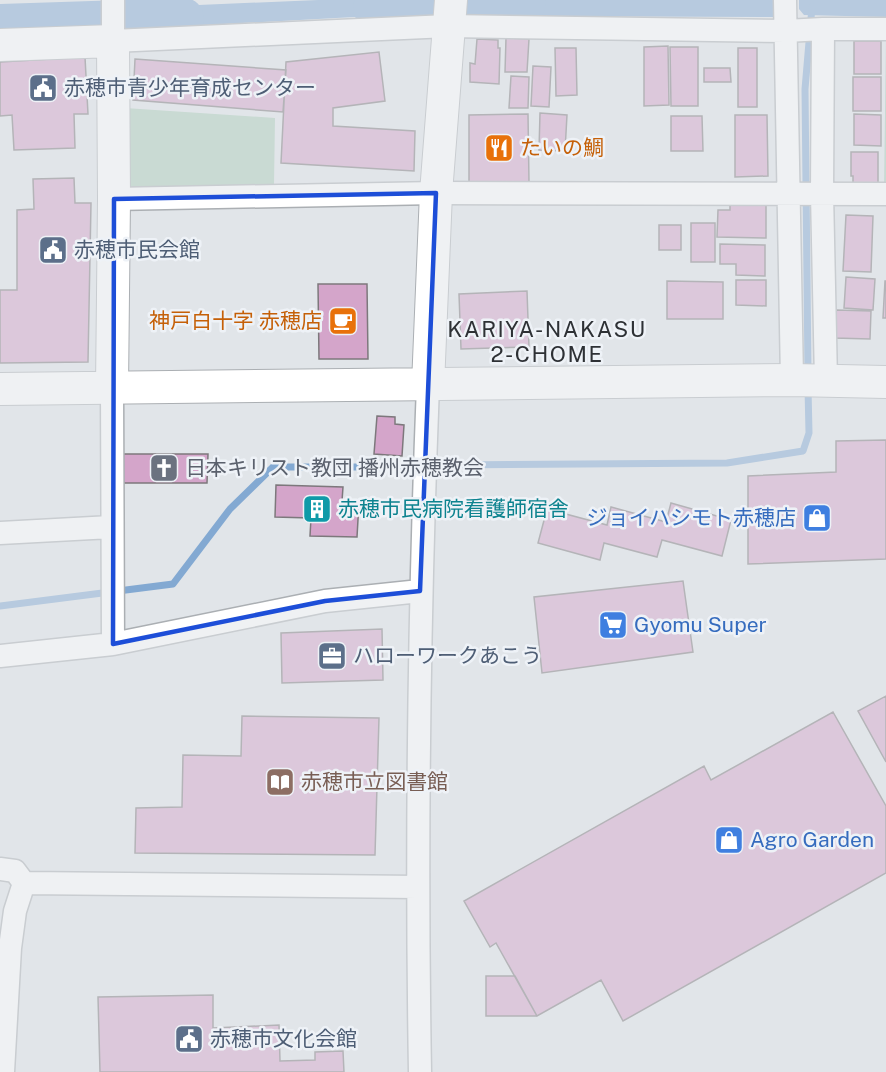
<svg xmlns="http://www.w3.org/2000/svg" width="886" height="1072" viewBox="0 0 886 1072" font-family="'Public Sans','Noto Sans JP',sans-serif">
	<rect width="100%" height="100%" fill="#e1e5e9"/>
	<path fill="#aaccb8" d="M886 38V187H884Z
		M125 108 275 118 274 185 126 191Z"/>
	<path fill="#83a9d2" d="M318 0H428L427 13 134 29 129 22V8Z
		M471 0H776V17L476 16 470 12Z
		M799 0H886V17L804 15 799 9Z"/>
	<g fill="none" stroke-linecap="round" stroke-linejoin="round">
		<path stroke="#83a9d2" stroke-width="7" d="M808 374 805 89 812 7
			M448 465 727 463 803 451 809 433 808 388
			M0 606 173 584 230 509 273 467H406"/>
		<path stroke="#83a9d2" stroke-width="40" d="M373 8 526 4
			M0 24 184 18"/>
	</g>
	<path fill="#d4a5ca" stroke="#7d787c" stroke-width="1.5" d="M506 38 529 39 527 72H505Z
		M477 39 498 40V48H500L499 84 470 82V63L475 64Z
		M854 41H881V74H854Z
		M668 46 669 105 644 106V47Z
		M670 47H698V106H671Z
		M555 48H576L577 95 556 96Z
		M738 48H757V107H738Z
		M379 52 385 101 333 108V126L415 131 414 171 281 163 286 62Z
		M85 57 88 114H74L75 148 14 150 12 115 0 116V62Z
		M135 59 286 70 283 112 133 100Z
		M533 66 551 67 549 107 531 106Z
		M704 68H730L731 82H704Z
		M511 76 529 77 528 108H509Z
		M853 77H881V111H853Z
		M540 113 567 115 565 151 539 150Z
		M528 114 529 182H469V115Z
		M854 114 881 115V146L854 145Z
		M735 115H767L768 176 735 177Z
		M671 116H702L703 151H671Z
		M851 152H878V185H853V176H851Z
		M74 178 75 203H91L88 362 0 363V290H17V210L34 209 33 179Z
		M730 199H766V238L717 237 718 210H730Z
		M846 215 873 216 871 272 843 271Z
		M691 223H715V262H691Z
		M659 225H681V250H659Z
		M720 244 765 245V276L736 275V264H720Z
		M846 277 875 279 873 310 844 308Z
		M736 280H766V306L736 305Z
		M667 281 723 282V319H667Z
		M885 281H886V318H883Z
		M318 284H367L368 359H319Z
		M527 291 529 347 461 349 459 294Z
		M836 310 871 311 870 339 834 338Z
		M377 416 395 417V424L404 425 402 456 374 454Z
		M886 440V559L748 564V476L836 472V441Z
		M120 454H208L207 483H120Z
		M276 485 343 487 342 501 359 502 357 537 310 536 311 518 275 517Z
		M671 503 731 520 722 556 662 540 657 557 604 543 600 560 538 543 547 509 607 525 611 507 666 522Z
		M683 581 693 652 542 673 534 597Z
		M382 629 383 680 282 683 281 633Z
		M886 696V762L858 711Z
		M833 712 886 806V873L623 1021 601 980 537 1016 496 943 490 947 464 901 704 766 711 780Z
		M242 716 379 718 375 855 135 853 136 808 182 807 183 755 241 756Z
		M486 976H515L537 1016H486Z
		M213 995V1028L279 1025 280 1061 315 1060V1052L343 1051 344 1072H100L98 997Z"/>
	<g fill="none" stroke-linecap="round" stroke-linejoin="round">
		<g stroke="#abafb3" stroke-width="25">
			<path id="street" d="M113 0V41L448 26 786 31 823 29H886
				M785 0 792 380
				M823 29 822 193 826 381
				M114 199 436 193 886 194
				M112 388 113 644
				M0 533 111 527
				M0 656 113 644 325 601 420 591
				M0 869 15 871 24 883
				M24 883 417 887
				M3 1072 10 948 15 911 24 883
				M420 1072C416 843 419 614 428 385"/>
		</g>
		<g stroke="#abafb3" stroke-width="34">
			<path id="secondary" d="M0 45 113 41 114 199 112 388
				M428 385 436 193 451 0
				M0 389 792 380 886 382"/>
		</g>
		<use href="#street" stroke="#fff" stroke-width="22"/>
		<use href="#secondary" stroke="#fff" stroke-width="32"/>
	</g>
	<path d="M0 0H886V1072H0ZM436 193 420 591 325 601 113 644 114 199Z" fill="#e1e5e9" fill-opacity=".55" fill-rule="evenodd"/>
	<path fill="none" stroke="#1d4ed8" stroke-width="4.5" stroke-linejoin="round" d="M436 193 420 591 325 601 113 644 114 199Z"/>
	<defs>
		<g id="civic-square" transform="scale(1.5)"><rect x="-9" y="-9" width="18" height="18" rx="4" fill="#5c6f8a" stroke="#eef2f7"/><path d="M-.6-6.5H3V-4.5H.6V-3L4-1V1h2V6H-6V1h2V-1L-.6-3ZM-1.2 2.5V6h2.4V2.5Z" fill="#fff"/></g>
		<g id="restaurant-square" transform="scale(1.5)"><rect x="-9" y="-9" width="18" height="18" rx="4" fill="#e8710a" stroke="#eef2f7"/><path d="M-5-6h1v4h1v-4h1v4h1v-4h1v5L-1.5 .5V6h-2V.5L-5-1ZM5-6V6H3V1.5H1.5Q1.5-4 5-6Z" fill="#fff"/></g>
		<g id="cafe-square" transform="scale(1.5)"><rect x="-9" y="-9" width="18" height="18" rx="4" fill="#e8710a" stroke="#eef2f7"/><path d="M-5.5-4.5H6V0H3Q3 3.5 0 3.5H-2.5Q-5.5 3.5-5.5 0ZM3-3.2v2h1.7v-2ZM-6 4.5H4V6H-6Z" fill="#fff"/></g>
		<g id="church-square" transform="scale(1.5)"><rect x="-9" y="-9" width="18" height="18" rx="4" fill="#6b7280" stroke="#eef2f7"/><path d="M-1.2-6h2.4v3.5h3.3v2.4h-3.3V6h-2.4V-.1h-3.3v-2.4h3.3Z" fill="#fff"/></g>
		<g id="building-square" transform="scale(1.5)"><rect x="-9" y="-9" width="18" height="18" rx="4" fill="#0f9aa8" stroke="#eef2f7"/><path d="M-4-6H4V6H1V3H-1V6H-4ZM-2.5-4.3h1.7v1.8h-1.7ZM.8-4.3h1.7v1.8H.8ZM-2.5-1h1.7V.8h-1.7ZM.8-1h1.7V.8H.8Z" fill="#fff"/></g>
		<g id="shop-square" transform="scale(1.5)"><rect x="-9" y="-9" width="18" height="18" rx="4" fill="#3f7fe0" stroke="#eef2f7"/><path d="M-5-2.5h2.3a2.7 3.5 0 0 1 5.4 0H5L5.5 6h-11ZM-1.5-2.5h3a1.5 2.3 0 0 0-3 0Z" fill="#fff"/></g>
		<g id="supermarket-square" transform="scale(1.5)"><rect x="-9" y="-9" width="18" height="18" rx="4" fill="#3f7fe0" stroke="#eef2f7"/><path d="M-6-5.5h2.5l.6 2H6L4.5 2H-2.5L-4.4-4H-6ZM-1.5 3.2a1.3 1.3 0 1 0 .1 0ZM3 3.2a1.3 1.3 0 1 0 .1 0Z" fill="#fff"/></g>
		<g id="office-square" transform="scale(1.5)"><rect x="-9" y="-9" width="18" height="18" rx="4" fill="#5c6f8a" stroke="#eef2f7"/><path d="M-6-3h4V-5.5h4V-3h4V5H-6ZM-1-4.5V-3h2v-1.5ZM-6 0V1H6V0Z" fill="#fff"/></g>
		<g id="library-square" transform="scale(1.5)"><rect x="-9" y="-9" width="18" height="18" rx="4" fill="#8d6e63" stroke="#eef2f7"/><path d="M-6-4Q-3-5.5-.7-3.5V5Q-3 3-6 4ZM6-4Q3-5.5 .7-3.5V5Q3 3 6 4Z" fill="#fff"/></g>
	</defs>
	<g fill-rule="evenodd">
		<use href="#civic-square" x="43" y="88"/>
		<use href="#restaurant-square" x="499" y="148"/>
		<use href="#civic-square" x="53" y="250"/>
		<use href="#cafe-square" x="343" y="321"/>
		<use href="#church-square" x="164" y="468"/>
		<use href="#building-square" x="317" y="509"/>
		<use href="#shop-square" x="817" y="518"/>
		<use href="#supermarket-square" x="613" y="625"/>
		<use href="#office-square" x="332" y="656"/>
		<use href="#library-square" x="280" y="782"/>
		<use href="#shop-square" x="729" y="840"/>
		<use href="#civic-square" x="189" y="1039"/>
	</g>
	<g text-anchor="middle" stroke-width="5" stroke-linejoin="round" paint-order="stroke">
		<g font-size="21" fill="#4e5e75" stroke="#eef2f7" text-anchor="start">
			<text x="64" y="95">赤穂市青少年育成センター</text>
			<text x="74" y="257">赤穂市民会館</text>
			<text x="353" y="663">ハローワークあこう</text>
			<text x="210" y="1046">赤穂市文化会館</text>
		</g>
		<g font-size="21" fill="#c56008" stroke="#eef2f7" text-anchor="start">
			<text x="520" y="155">たいの鯛</text>
			<text x="322" y="328" text-anchor="end">神戸白十字 赤穂店</text>
		</g>
		<g font-size="21" fill="#5b616d" stroke="#eef2f7" text-anchor="start">
			<text x="185" y="475">日本キリスト教団 播州赤穂教会</text>
		</g>
		<g font-size="21" fill="#0d838f" stroke="#eef2f7" text-anchor="start">
			<text x="338" y="516">赤穂市民病院看護師宿舎</text>
		</g>
		<g font-size="21" fill="#366cbe" stroke="#eef2f7" text-anchor="start">
			<text x="796" y="525" text-anchor="end">ジョイハシモト赤穂店</text>
			<text x="634" y="632">Gyomu Super</text>
			<text x="750" y="847">Agro Garden</text>
		</g>
		<g font-size="21" fill="#785e54" stroke="#eef2f7" text-anchor="start">
			<text x="301" y="789">赤穂市立図書館</text>
		</g>
		<g font-size="22" letter-spacing="1.5" fill="#2e3135" stroke="#eef2f7">
			<text x="547" y="337">KARIYA-NAKASU<tspan x="547" dy="25">2-CHOME</tspan></text>
		</g>
	</g>
</svg>
